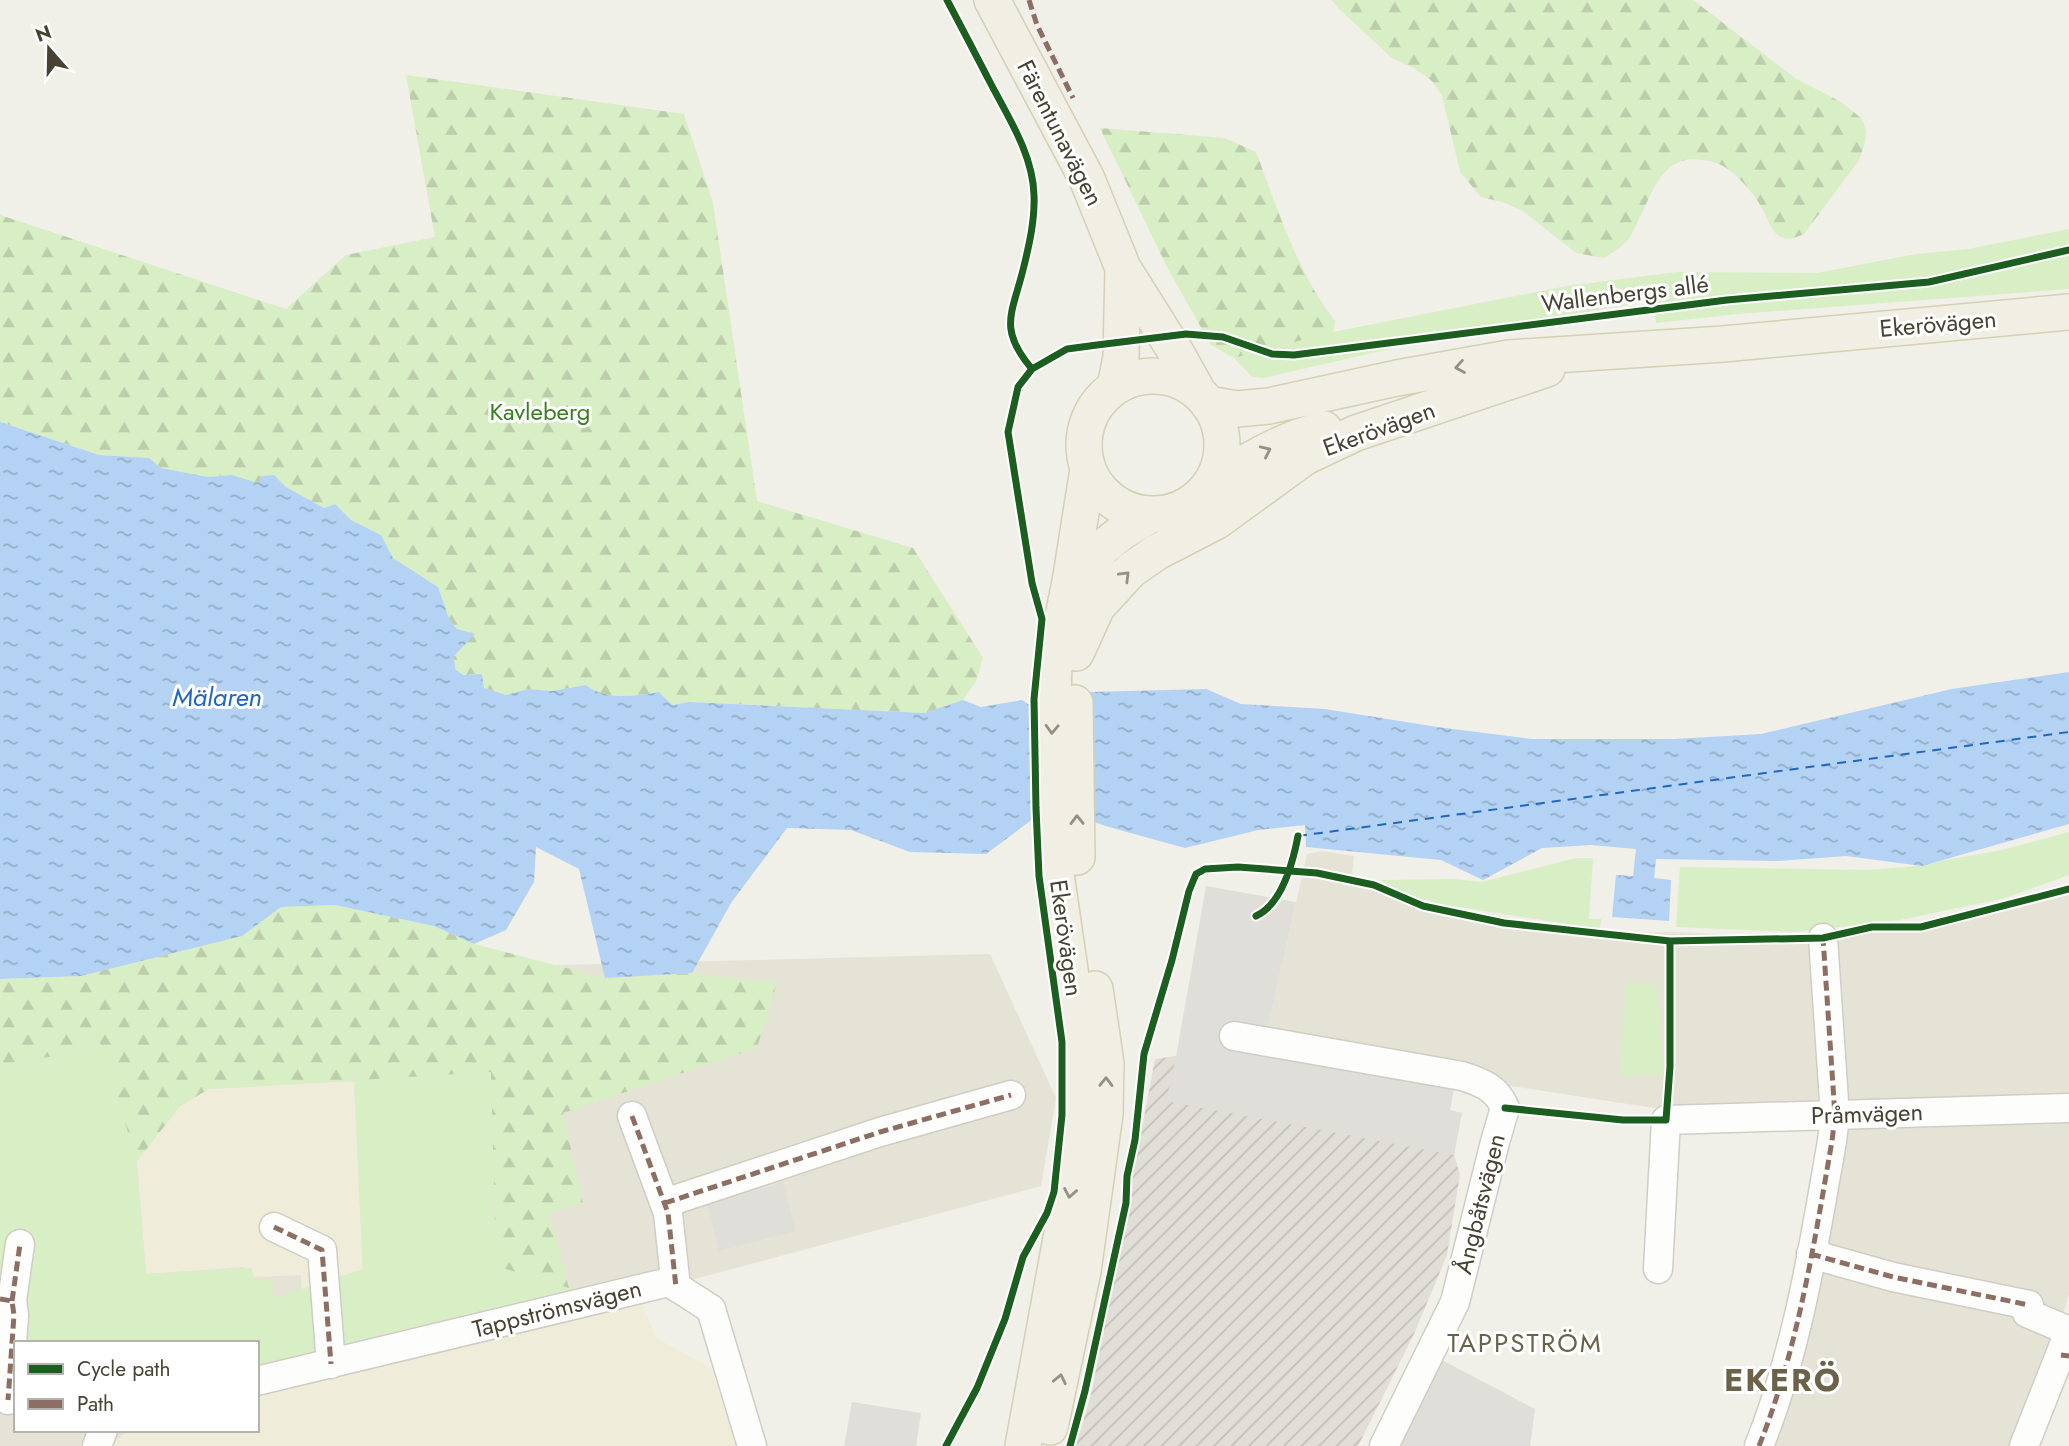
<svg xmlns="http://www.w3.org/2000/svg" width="2069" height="1446" viewBox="0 0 2069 1446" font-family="Jost,sans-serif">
	<defs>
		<pattern id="industrial-furrows" width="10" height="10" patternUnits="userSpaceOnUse" patternTransform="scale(1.75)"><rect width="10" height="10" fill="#e0ded6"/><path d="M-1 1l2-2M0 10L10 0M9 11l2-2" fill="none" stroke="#c2c0b8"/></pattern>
		<pattern id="forest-firs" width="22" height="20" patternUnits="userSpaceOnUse" patternTransform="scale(1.75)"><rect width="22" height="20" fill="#d8eec5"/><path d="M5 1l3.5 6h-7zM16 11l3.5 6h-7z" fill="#bbcdaa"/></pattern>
		<pattern id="water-ripples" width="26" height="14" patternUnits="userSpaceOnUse" patternTransform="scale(1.75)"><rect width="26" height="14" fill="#b3d2f4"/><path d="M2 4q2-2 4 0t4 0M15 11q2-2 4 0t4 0" fill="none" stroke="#93acc6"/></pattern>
	</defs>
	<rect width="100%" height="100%" fill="#f0efe8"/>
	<path fill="#e5e3d5" d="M1322 851 1354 856 1352 874 1427 904 1456 910 1493 914 1534 924 1600 933 1674 932 1795 937 1870 925 1917 923 2069 885V1294L2024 1446H1751L1776 1388 1826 1111 1654 1108 1498 1084 1268 1027 1307 854Z
		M990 954 1056 1098 1041 1186 639 1294 257 1392V1343H16V1430H129L109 1446H0V979Z"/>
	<path fill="url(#industrial-furrows)" d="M1176 1056 1461 1113 1454 1155 1460 1174 1447 1255 1414 1334 1358 1446H1076L1092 1391 1155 1059Z"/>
	<path fill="#efecd9" d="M354 1081 366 1333 304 1336 301 1275 252 1277 243 1267 146 1274 137 1161 180 1106 209 1089Z
		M639 1294 656 1338 711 1368 737 1446H109L129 1430H257V1392Z"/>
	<path fill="#d8eec5" d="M2069 229V289L1738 314 1656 323 1654 300 1433 339 1264 378 1252 377 1234 358 1333 332 1567 286 1677 272 1817 273 1916 254 1968 249Z
		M2069 832V875L2005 898 1900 920 1796 932 1676 927 1680 867 1866 870 1907 867 2002 850Z
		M1576 858H1593L1589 919H1601L1600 929 1439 904 1404 894 1380 880 1453 879 1482 882Z
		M1626 983 1657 985 1664 1075 1620 1076Z
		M99 1040 135 1147 146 1274 252 1268 254 1280 272 1279 274 1298 363 1269 354 1081 491 1072 496 1266 576 1290 309 1357 257 1366V1343H16L0 1379V1064L63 1055Z"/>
	<path fill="url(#forest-firs)" d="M1332 0H1693L1795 78 1841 102 1861 118 1864 124 1866 131 1865 143 1859 160 1804 234C1772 249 1772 223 1759 203 1750 189 1732 168 1716 163 1664 147 1656 186 1637 223 1634 229 1631 237 1626 242 1620 248 1612 253 1604 258L1576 253 1523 211 1502 202 1481 197 1460 172 1442 95 1432 81 1414 68 1392 58 1338 8Z
		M406 75 684 114 713 203 757 501 913 548 983 658 976 681 963 700 925 713 689 702 672 705 659 692C634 696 607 701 586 685L552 691 528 689 506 695 484 688 482 674 463 675 454 669V656L461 646 457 629 450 621 438 587 393 558 381 535 351 520 335 504 324 508 286 487 274 475 258 484 232 475 208 477 161 468 149 458 99 455 0 422V215L286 309 346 255 435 237Z
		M1100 128 1225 138 1256 152C1278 210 1297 272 1335 321L1333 332 1234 358 1211 345 1168 269Z
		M335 905 434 926 474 944 605 978 692 973 777 983 757 1048 563 1113 583 1203 549 1213 569 1288 496 1266 491 1072 209 1089 180 1106 137 1161 99 1040 63 1055 0 1064V979L81 976 241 936 281 907Z"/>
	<path fill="#dfded8" d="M1206 886 1296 902 1268 1027 1454 1089 1450 1110 1462 1113 1454 1155 1166 1101 1176 1057Z
		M783 1183 795 1231 719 1251 708 1204Z
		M1440 1359 1535 1409 1530 1446H1403L1396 1443Z
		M852 1402 921 1413 916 1446H844Z"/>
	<path fill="url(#water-ripples)" d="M0 422 99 455 149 458 161 468 208 477 232 475 258 483 262 476 274 475 286 487 324 508 335 504 351 520 381 535 393 558 438 587 450 621 457 629 475 634 454 656 455 669 463 675 482 674 484 688 506 695 528 689 552 691 586 685C607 701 634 696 659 692L672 705 689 702 925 713 963 700 981 707 1022 700 1058 724 1082 706 1090 692 1206 689 1241 704 1325 709 1437 727 1531 739H1674L1761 734 1952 689 2069 672V824L1922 866 1846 856 1777 861 1656 859 1654 878 1671 880 1669 921 1612 917 1616 875 1633 876 1636 849 1591 845 1542 848 1483 880 1441 860 1306 847 1305 825 1258 830 1185 848 1109 827 1049 807 986 854 910 852 851 830 787 828 731 903 692 973 605 978 579 869 536 847 534 882 506 930 474 944 434 926 335 905 281 907 242 936 81 976 0 979Z"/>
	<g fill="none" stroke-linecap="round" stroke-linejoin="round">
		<path stroke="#2067c0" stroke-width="2" stroke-dasharray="9 7" stroke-linecap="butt" d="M1298 836 2069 732"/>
		<g stroke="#cecdc6" stroke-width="31">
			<path id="minor" d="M1234 1036 1462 1076C1481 1082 1497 1088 1505 1108L1495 1142 1455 1302 1384 1446
				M632 1116 668 1213 676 1287
				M665 1203 880 1132 1011 1095
				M274 1227 322 1250 331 1364
				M1811 1254 1893 1277 2029 1305
				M1658 1269 1666 1120 2069 1108
				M0 1299 12 1301 14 1315 8 1400
				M12 1301 20 1244
				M2027 1313 2069 1331
				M257 1381 669 1282 711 1309 752 1446
				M97 1446 103 1430
				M1759 1446C1798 1349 1814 1244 1832 1141L1835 1116 1823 938
				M2024 1446 2069 1332"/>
		</g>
		<g stroke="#d5d0b3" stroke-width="38">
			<path id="major" d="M992 0 1087 179 1123 268 1177 354 1198 392
				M1084 445a69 69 0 1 1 138 0a69 69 0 1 1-138 0Z
				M1115 387 1121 357 1123 268
				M1208 404 1237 409 1269 406 1397 378 1509 358 1723 344 2069 312
				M1208 487C1244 462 1281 440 1324 429
				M1082 591 1101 549 1122 532 1152 514
				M1076 653 1097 607 1131 570 1157 552 1217 521 1305 457 1356 433 1547 369
				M1075 703 1077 857
				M1050 1427 1083 1271 1105 1114 1106 1063 1095 989
				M1023 1446 1083 1118 1075 1004 1056 874 1051 781 1054 660 1070 582 1088 469"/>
		</g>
		<use href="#minor" stroke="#fdfdfc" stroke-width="28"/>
		<use href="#major" stroke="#f1efe3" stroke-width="35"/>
		<path stroke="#8d6e63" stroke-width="5" stroke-dasharray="10 5" stroke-linecap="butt" d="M1029 0 1037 25 1073 98
			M632 1116 668 1213 676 1287
			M665 1203 880 1132 1011 1095
			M274 1227 322 1250 331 1364
			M1811 1254 1893 1277 2029 1305
			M0 1299 12 1301 14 1315 8 1400
			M12 1301 20 1244
			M2061 1355 2069 1356
			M1759 1446C1798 1349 1814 1244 1832 1141L1835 1116 1823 938"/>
		<g stroke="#fff" stroke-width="11">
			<path id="cycleway" d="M947 0C962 28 977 57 992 86 1010 120 1033 156 1034 195 1035 220 1029 246 1023 270 1012 314 998 329 1032 369
				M1256 916C1282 904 1293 862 1298 836
				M1505 1108 1623 1120H1666L1670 1067V941
				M946 1446 977 1388 1005 1319 1023 1257 1047 1213 1054 1192 1062 1115V1042L1039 876 1036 808 1034 699 1042 619 1032 583 1008 432 1018 387 1032 369 1067 349 1097 345 1186 334 1223 337 1272 354 1294 355 1727 300 1929 282 2069 250
				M1070 1446 1085 1391 1126 1203 1127 1176 1135 1140 1144 1054 1172 960 1189 891 1196 874 1205 869 1238 867 1317 873 1374 885 1423 906 1504 923 1670 941 1823 938 1872 927H1921L2069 889"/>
		</g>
		<use href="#cycleway" stroke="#1b5e20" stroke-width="7"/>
	</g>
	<defs><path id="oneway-chevron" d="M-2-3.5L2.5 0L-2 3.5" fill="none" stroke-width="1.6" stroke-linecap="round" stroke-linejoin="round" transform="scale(1.75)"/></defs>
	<g stroke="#949082">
		<use href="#oneway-chevron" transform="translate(1460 367) rotate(170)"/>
		<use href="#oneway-chevron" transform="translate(1266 451) rotate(-25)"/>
		<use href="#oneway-chevron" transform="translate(1125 576) rotate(-45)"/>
		<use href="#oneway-chevron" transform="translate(1052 729) rotate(92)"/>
		<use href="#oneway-chevron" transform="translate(1077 820) rotate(-91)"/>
		<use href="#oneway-chevron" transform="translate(1106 1082) rotate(-89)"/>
		<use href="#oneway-chevron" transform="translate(1070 1193) rotate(100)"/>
		<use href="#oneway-chevron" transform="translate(1060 1379) rotate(-78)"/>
	</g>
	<g text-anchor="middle" stroke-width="6" stroke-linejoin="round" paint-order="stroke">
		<g font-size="24" fill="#474233" stroke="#fff">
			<text transform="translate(1060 133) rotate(63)" y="8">Färentunavägen</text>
			<text transform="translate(1625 294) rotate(-7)" y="8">Wallenbergs allé</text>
			<text transform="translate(1938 324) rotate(-5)" y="8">Ekerövägen</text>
			<text transform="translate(1379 429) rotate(-20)" y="8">Ekerövägen</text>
			<text transform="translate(1066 938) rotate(82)" y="8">Ekerövägen</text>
			<text transform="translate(1867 1114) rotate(-2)" y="8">Pråmvägen</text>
			<text transform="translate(1480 1204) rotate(-76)" y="8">Ångbåtsvägen</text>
			<text transform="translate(557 1309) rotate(-14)" y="8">Tappströmsvägen</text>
		</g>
		<g font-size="24" fill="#378020" stroke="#fff">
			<text x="540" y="420">Kavleberg</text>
		</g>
		<g font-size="26" font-style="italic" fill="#2067c0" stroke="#fff">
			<text x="217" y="706">Mälaren</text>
		</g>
		<g font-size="26" letter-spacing="2" fill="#6b6249" stroke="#fff">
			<text x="1525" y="1352">TAPPSTRÖM</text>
		</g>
		<g font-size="32" font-weight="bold" letter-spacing="2" fill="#6b6249" stroke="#fff">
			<text x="1783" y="1391">EKERÖ</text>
		</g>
	</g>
	<rect x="14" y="1341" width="245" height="91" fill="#ffffff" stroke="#b5b3ad" stroke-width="2"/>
	<rect x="28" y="1364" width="35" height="10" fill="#1b5e20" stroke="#b5b3ad" stroke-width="2"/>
	<text x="77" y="1376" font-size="21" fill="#474233">Cycle path</text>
	<rect x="28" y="1399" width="35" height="10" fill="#8d6e63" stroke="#b5b3ad" stroke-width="2"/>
	<text x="77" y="1411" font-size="21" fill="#474233">Path</text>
	<g transform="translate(49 49) rotate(340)" stroke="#ffffff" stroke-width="5" paint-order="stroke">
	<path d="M0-5L12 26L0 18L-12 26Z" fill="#474233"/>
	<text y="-10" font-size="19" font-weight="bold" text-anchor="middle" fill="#474233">N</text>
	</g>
</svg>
